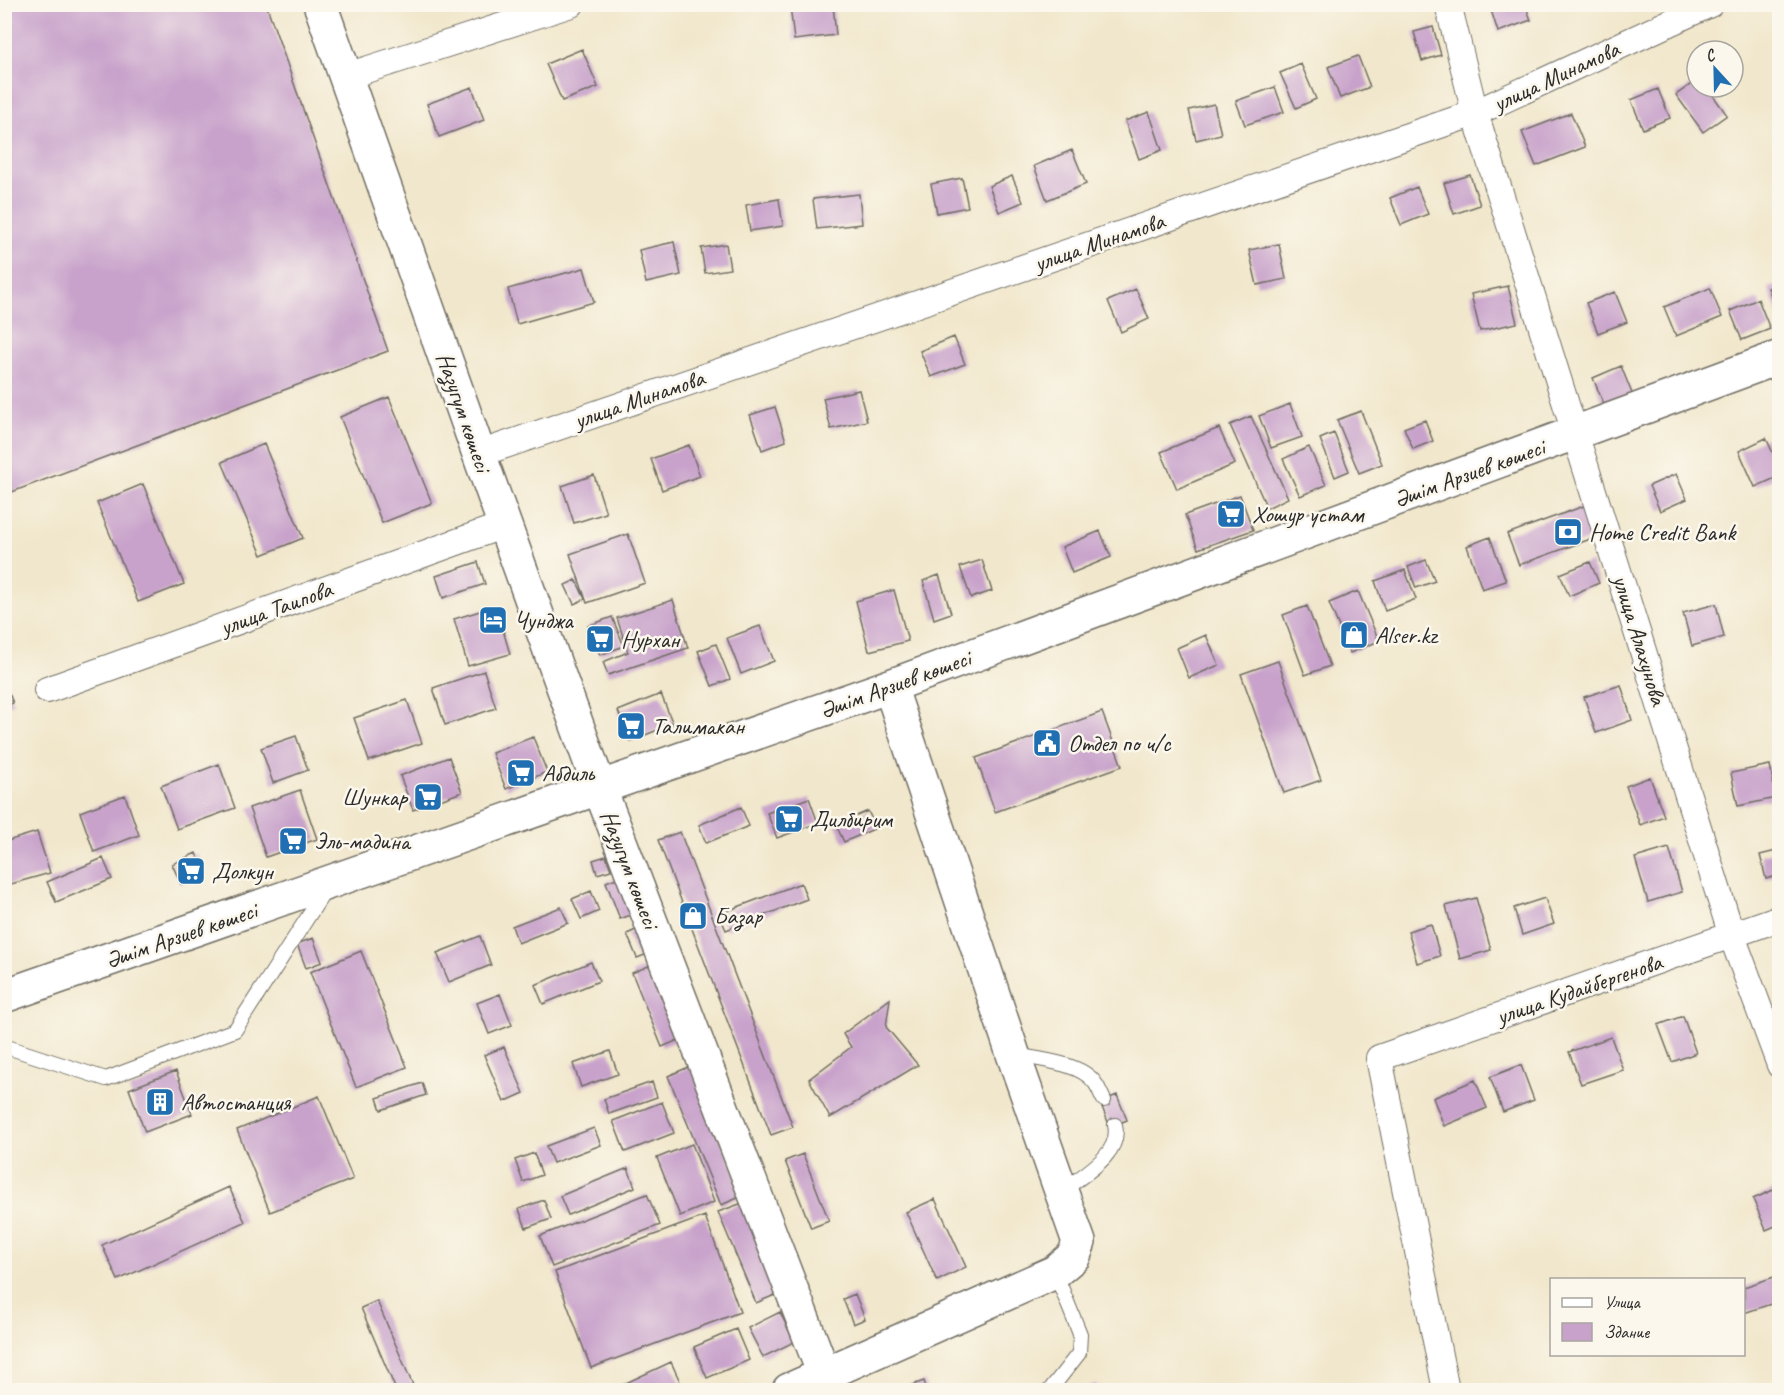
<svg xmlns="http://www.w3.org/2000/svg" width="1784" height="1395" viewBox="0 0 1784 1395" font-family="Caveat,sans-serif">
	<rect width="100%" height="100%" fill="#fbf7ec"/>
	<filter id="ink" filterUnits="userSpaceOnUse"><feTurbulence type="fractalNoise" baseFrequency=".0167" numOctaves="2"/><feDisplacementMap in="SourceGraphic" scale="12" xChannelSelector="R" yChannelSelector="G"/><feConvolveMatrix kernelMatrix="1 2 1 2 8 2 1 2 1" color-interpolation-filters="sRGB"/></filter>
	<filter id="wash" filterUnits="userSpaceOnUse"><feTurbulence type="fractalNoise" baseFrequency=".008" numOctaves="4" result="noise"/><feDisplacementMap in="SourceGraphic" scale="24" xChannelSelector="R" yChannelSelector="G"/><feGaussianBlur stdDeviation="1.35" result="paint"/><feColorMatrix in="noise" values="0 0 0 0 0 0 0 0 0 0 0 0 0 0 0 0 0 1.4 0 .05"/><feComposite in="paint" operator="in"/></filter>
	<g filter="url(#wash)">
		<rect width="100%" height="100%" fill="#f1e7cc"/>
		<g id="blocks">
			<path fill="#c8a2cb" d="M4 4H266L388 351 4 495Z
				M1489 4H1525L1531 20 1498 32Z
				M790 5H833L836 35 794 40Z
				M1433 27 1441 55 1422 61 1414 32Z
				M582 49 598 87 562 101 546 64Z
				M1358 56 1370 87 1340 98 1328 67Z
				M1301 64 1316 99 1296 108 1280 73Z
				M1697 80V87H1707L1727 115 1703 132 1676 95Z
				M472 87 484 120 439 137 427 104Z
				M1275 87 1284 112 1245 125 1236 101Z
				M1658 89 1670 118 1643 129 1631 100Z
				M1214 104 1221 134 1196 140 1189 110Z
				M1149 112 1162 150 1139 159 1125 121Z
				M1571 113 1585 147 1536 166 1522 132Z
				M1072 150 1086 184 1047 200 1034 166Z
				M1470 175 1480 205 1454 214 1444 183Z
				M1012 176 1023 202 999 212 989 186Z
				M962 178 968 207 937 213 931 184Z
				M1417 187 1428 214 1401 225 1390 198Z
				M859 194 862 224 817 229 813 199Z
				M779 199 783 226 750 231 746 205Z
				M674 242 681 275 646 283 639 250Z
				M726 244 730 269 705 273 701 248Z
				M1279 244 1286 279 1257 285 1249 250Z
				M584 268 594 302 517 324 508 289Z
				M1780 284V316H1779L1768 288Z
				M1508 286 1517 323 1480 331 1471 294Z
				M1710 288 1722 317 1676 336 1664 307Z
				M1136 289 1149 319 1121 332 1108 301Z
				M1615 292 1627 322 1598 333 1586 303Z
				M1758 299 1770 329 1742 340 1730 311Z
				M954 337 965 364 931 377 920 351Z
				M1621 366 1633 396 1605 407 1593 378Z
				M859 390 867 421 831 429 823 398Z
				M389 397 432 503 382 523 340 417Z
				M1290 404 1302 437 1271 448 1259 416Z
				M775 407 786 441 762 450 750 415Z
				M1361 411 1382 464 1359 473 1337 420Z
				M1251 416 1288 498 1267 508 1230 425Z
				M1425 420 1433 441 1413 449 1404 428Z
				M1219 428 1235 464 1177 489 1161 452Z
				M1334 433 1349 471 1335 477 1320 439Z
				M1766 438 1780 468V476L1755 487 1739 451Z
				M264 444 303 538 262 555 222 462Z
				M689 445 700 476 662 490 651 459Z
				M1309 447 1326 485 1300 496 1283 459Z
				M1676 474 1687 499 1660 511 1649 486Z
				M594 475 606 513 574 523 562 486Z
				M143 484 184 584 138 602 97 503Z
				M1240 495 1253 530 1198 549 1185 515Z
				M1584 506 1596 537 1519 565 1507 534Z
				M1100 531 1111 557 1072 573 1062 547Z
				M628 534 645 583 587 603 570 554Z
				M1490 537 1506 581 1482 589 1467 546Z
				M982 560 992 591 971 598 960 567Z
				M1426 560 1435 581 1416 588 1408 567Z
				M478 562 485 584 443 598 436 576Z
				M1590 562 1599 583 1569 596 1560 574Z
				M1405 570 1416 599 1385 611 1375 581Z
				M939 575 951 613 934 619 923 581Z
				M576 580 585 599 574 604 565 585Z
				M894 590 908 641 869 651 856 601Z
				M1358 591 1379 641 1350 653 1329 603Z
				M673 600 688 648 608 675 603 662 628 652 617 618Z
				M1716 604 1724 637 1692 646 1683 613Z
				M496 606 510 654 468 666 454 619Z
				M1307 606 1330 666 1305 675 1283 615Z
				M612 617 624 646 600 655 588 626Z
				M760 626 774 661 741 674 727 638Z
				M1206 635 1219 665 1189 678 1177 648Z
				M716 644 730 679 712 686 698 651Z
				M1278 661 1321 780 1284 793 1241 674Z
				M484 671 496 708 445 725 433 688Z
				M4 681 13 703 4 706Z
				M1621 685 1632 720 1596 733 1584 697Z
				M661 694 673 724 630 741 618 711Z
				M407 700 422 743 369 761 354 718Z
				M1102 712 1122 766 995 812 976 758Z
				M296 736 308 770 273 783 261 748Z
				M533 737 547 772 506 789 492 753Z
				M449 757 462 792 413 810 400 776Z
				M219 764 235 808 177 829 161 786Z
				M1770 765 1776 798 1738 806 1731 773Z
				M1650 777 1664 816 1640 825 1626 786Z
				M300 790 317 839 266 857 249 808Z
				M125 795 139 835 94 852 80 812Z
				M809 798 818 823 777 838 767 813Z
				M741 807 749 826 706 843 699 825Z
				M868 811 876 828 844 842 836 825Z
				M37 832 50 873 4 886V842Z
				M680 832 793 1127 771 1135 658 840Z
				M1669 848 1682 892 1648 902 1635 858Z
				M1780 850V875L1766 879 1760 855Z
				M196 853 205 874 181 884 172 864Z
				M606 856 611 870 597 874 593 860Z
				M103 858 112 879 56 902 47 882Z
				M622 876 636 913 620 919 606 882Z
				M801 883 807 899 726 930 719 914Z
				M591 891 599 911 581 919 572 899Z
				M1476 898 1491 950 1460 959 1446 906Z
				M1545 898 1554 924 1522 935 1514 908Z
				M561 907 568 923 518 943 512 926Z
				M1431 924 1440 956 1417 963 1408 931Z
				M640 928 650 953 637 958 627 934Z
				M480 936 491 965 449 982 437 953Z
				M313 938 322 962 306 968 297 944Z
				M361 951 407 1067 356 1087 310 972Z
				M591 962 599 981 543 1004 535 985Z
				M653 964 683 1038 662 1047 632 973Z
				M500 994 512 1025 489 1034 477 1003Z
				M890 999 886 1027 918 1065 830 1118 809 1079 851 1047 843 1034Z
				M1683 1016 1696 1053 1672 1062 1658 1025Z
				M1611 1037 1623 1070 1581 1084 1569 1052Z
				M504 1047 524 1093 504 1102 484 1055Z
				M610 1051 618 1074 581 1087 573 1064Z
				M1521 1065 1534 1100 1503 1112 1490 1077Z
				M691 1066 745 1195 721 1205 668 1076Z
				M176 1071 192 1114 145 1132 129 1089Z
				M1475 1080 1487 1108 1444 1126 1433 1098Z
				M652 1082 657 1097 609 1114 604 1099Z
				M422 1083 426 1095 381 1110 377 1098Z
				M1117 1095 1127 1120 1110 1127 1100 1102Z
				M319 1096 353 1179 270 1212 237 1130Z
				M662 1102 674 1133 625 1152 613 1121Z
				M594 1128 601 1145 553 1163 546 1146Z
				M692 1144 714 1202 680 1216 657 1158Z
				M534 1153 542 1175 523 1182 515 1160Z
				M803 1154 829 1221 811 1228 785 1161Z
				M628 1168 635 1187 568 1215 560 1196Z
				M229 1187 245 1222 118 1280 102 1245Z
				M1780 1187V1224L1766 1230 1753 1199Z
				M647 1194 660 1225 552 1267 540 1236Z
				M935 1199 966 1267 937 1281 906 1212Z
				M544 1200 551 1219 526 1228 519 1209Z
				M745 1202 782 1292 756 1303 718 1212Z
				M705 1216 740 1312 591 1368 555 1272Z
				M1777 1276 1780 1285V1301L1744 1313V1287Z
				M855 1294 865 1319 853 1324 843 1299Z
				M377 1301 415 1390H396L361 1308Z
				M780 1312 794 1342 763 1357 748 1328Z
				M736 1329 749 1360 707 1378 694 1347Z
				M671 1362 683 1388 677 1390H611Z
				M924 1381 927 1390H898Z
				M1096 1384 1099 1390H1080Z"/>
		</g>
	</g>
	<g filter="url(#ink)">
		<use href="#blocks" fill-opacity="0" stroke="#706d63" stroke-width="1.5"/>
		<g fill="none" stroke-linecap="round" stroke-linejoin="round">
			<g stroke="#706d63" stroke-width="16">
				<path id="lane" d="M4 1046 106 1079 235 1030 326 889
					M1015 1055C1037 1059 1082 1063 1095 1083 1099 1088 1101 1095 1104 1100
					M1062 1191C1082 1175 1122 1155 1115 1125
					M1050 1390 1079 1353 1080 1334 1055 1272"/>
			</g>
			<g stroke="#706d63" stroke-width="28">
				<path id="street" d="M1448 4 1475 113 1732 936 1780 1065
					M347 76 571 4
					M479 454 1475 113 1710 4
					M47 690 504 525
					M1446 1390 1379 1058 1780 918"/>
			</g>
			<g stroke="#706d63" stroke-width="36">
				<path id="secondary" d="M320 4 479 454 600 789 830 1390
					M4 996 890 686 1780 357
					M789 1390 1055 1272 1074 1256 1079 1242 1013 1054 890 686"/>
			</g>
			<use href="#lane" stroke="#fff" stroke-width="14"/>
			<use href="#street" stroke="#fff" stroke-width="26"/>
			<use href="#secondary" stroke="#fff" stroke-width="33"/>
		</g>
	</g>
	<defs>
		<g id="supermarket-square" transform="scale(1.5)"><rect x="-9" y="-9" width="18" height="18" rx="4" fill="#1f6fb2" stroke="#fbf7ec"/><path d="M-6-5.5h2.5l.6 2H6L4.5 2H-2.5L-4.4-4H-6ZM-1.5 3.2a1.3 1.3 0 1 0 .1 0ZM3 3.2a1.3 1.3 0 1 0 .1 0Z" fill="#fff"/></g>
		<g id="bank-square" transform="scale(1.5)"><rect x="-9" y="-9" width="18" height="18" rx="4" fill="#1f6fb2" stroke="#fbf7ec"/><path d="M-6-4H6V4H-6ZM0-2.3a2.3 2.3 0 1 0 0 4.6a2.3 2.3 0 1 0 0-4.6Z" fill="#fff"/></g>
		<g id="hotel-square" transform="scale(1.5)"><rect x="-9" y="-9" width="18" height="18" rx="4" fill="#1f6fb2" stroke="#fbf7ec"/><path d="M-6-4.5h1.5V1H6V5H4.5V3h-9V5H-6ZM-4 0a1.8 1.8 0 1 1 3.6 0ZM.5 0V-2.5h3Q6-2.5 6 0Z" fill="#fff"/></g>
		<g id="shop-square" transform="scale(1.5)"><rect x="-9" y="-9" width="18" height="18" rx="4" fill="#1f6fb2" stroke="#fbf7ec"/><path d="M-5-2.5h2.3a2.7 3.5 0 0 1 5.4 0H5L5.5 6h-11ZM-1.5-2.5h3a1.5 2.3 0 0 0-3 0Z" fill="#fff"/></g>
		<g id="civic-square" transform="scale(1.5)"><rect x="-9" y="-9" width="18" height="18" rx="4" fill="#1f6fb2" stroke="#fbf7ec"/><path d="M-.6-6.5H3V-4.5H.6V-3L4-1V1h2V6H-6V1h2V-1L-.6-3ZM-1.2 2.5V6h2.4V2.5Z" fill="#fff"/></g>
		<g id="building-square" transform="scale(1.5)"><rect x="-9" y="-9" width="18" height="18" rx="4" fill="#1f6fb2" stroke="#fbf7ec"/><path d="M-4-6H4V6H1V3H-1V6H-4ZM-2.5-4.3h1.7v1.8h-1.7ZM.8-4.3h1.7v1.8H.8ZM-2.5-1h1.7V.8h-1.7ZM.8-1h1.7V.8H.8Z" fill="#fff"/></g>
	</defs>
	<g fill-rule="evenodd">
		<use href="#supermarket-square" x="1231" y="514"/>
		<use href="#bank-square" x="1568" y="532"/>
		<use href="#hotel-square" x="493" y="620"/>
		<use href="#shop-square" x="1354" y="635"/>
		<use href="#supermarket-square" x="600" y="639"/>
		<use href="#supermarket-square" x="631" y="726"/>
		<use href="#civic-square" x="1047" y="743"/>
		<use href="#supermarket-square" x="521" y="773"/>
		<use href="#supermarket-square" x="428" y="797"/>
		<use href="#supermarket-square" x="789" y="819"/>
		<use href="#supermarket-square" x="293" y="841"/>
		<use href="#supermarket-square" x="191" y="871"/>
		<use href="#shop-square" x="693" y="916"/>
		<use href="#building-square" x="160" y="1102"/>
	</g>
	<g text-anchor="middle" stroke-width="5" stroke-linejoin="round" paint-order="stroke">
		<g font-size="24" fill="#2b2b2b" stroke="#fbf7ec">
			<text transform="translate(1556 76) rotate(-25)" y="8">улица Минамова</text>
			<text transform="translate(1099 242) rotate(-19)" y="8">улица Минамова</text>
			<text transform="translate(639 399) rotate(-19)" y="8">улица Минамова</text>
			<text transform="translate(464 412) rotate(71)" y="8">Назугум көшесі</text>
			<text transform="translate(1469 473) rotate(-20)" y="8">Әшім Арзиев көшесі</text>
			<text transform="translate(276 608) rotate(-20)" y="8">улица Таипова</text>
			<text transform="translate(1640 640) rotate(73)" y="8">улица Алахунова</text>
			<text transform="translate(895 684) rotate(-20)" y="8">Әшім Арзиев көшесі</text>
			<text transform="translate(630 869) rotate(69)" y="8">Назугум көшесі</text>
			<text transform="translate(181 935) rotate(-19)" y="8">Әшім Арзиев көшесі</text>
			<text transform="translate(1579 989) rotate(-19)" y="8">улица Кудайбергенова</text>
		</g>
		<g font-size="24" fill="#2b2b2b" stroke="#fbf7ec" text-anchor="start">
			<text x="1252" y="522">Хошур устам</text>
			<text x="1589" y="540">Home Credit Bank</text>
			<text x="514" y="628">Чунджа</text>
			<text x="1375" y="643">Alser.kz</text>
			<text x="621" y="647">Нурхан</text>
			<text x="652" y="734">Талимакан</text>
			<text x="1068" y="751">Отдел по ч/с</text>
			<text x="542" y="781">Абдиль</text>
			<text x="407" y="805" text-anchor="end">Шункар</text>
			<text x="810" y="827">Дилбирим</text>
			<text x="314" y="849">Эль-мадина</text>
			<text x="212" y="879">Долкун</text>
			<text x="714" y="924">Базар</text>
			<text x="181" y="1110">Автостанция</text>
		</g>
	</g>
	<rect width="1784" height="1395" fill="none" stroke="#fbf7ec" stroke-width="24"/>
	<rect x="1550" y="1278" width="195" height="78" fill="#fbf7ec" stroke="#a8a59f" stroke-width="1.5"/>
	<rect x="1562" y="1298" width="30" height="9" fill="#ffffff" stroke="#a8a59f" stroke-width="1.5"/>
	<text x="1604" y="1308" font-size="18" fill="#2b2b2b">Улица</text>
	<rect x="1562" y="1323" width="30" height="18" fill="#c8a2cb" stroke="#a8a59f" stroke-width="1.5"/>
	<text x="1604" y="1338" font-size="18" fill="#2b2b2b">Здание</text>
	<g transform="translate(1715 69) rotate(338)"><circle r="28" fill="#fbf7ec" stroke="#a8a59f" stroke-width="1.5"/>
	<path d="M0-4.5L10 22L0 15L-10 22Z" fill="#1f6fb2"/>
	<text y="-9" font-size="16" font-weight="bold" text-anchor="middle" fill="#2b2b2b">С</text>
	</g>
</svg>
